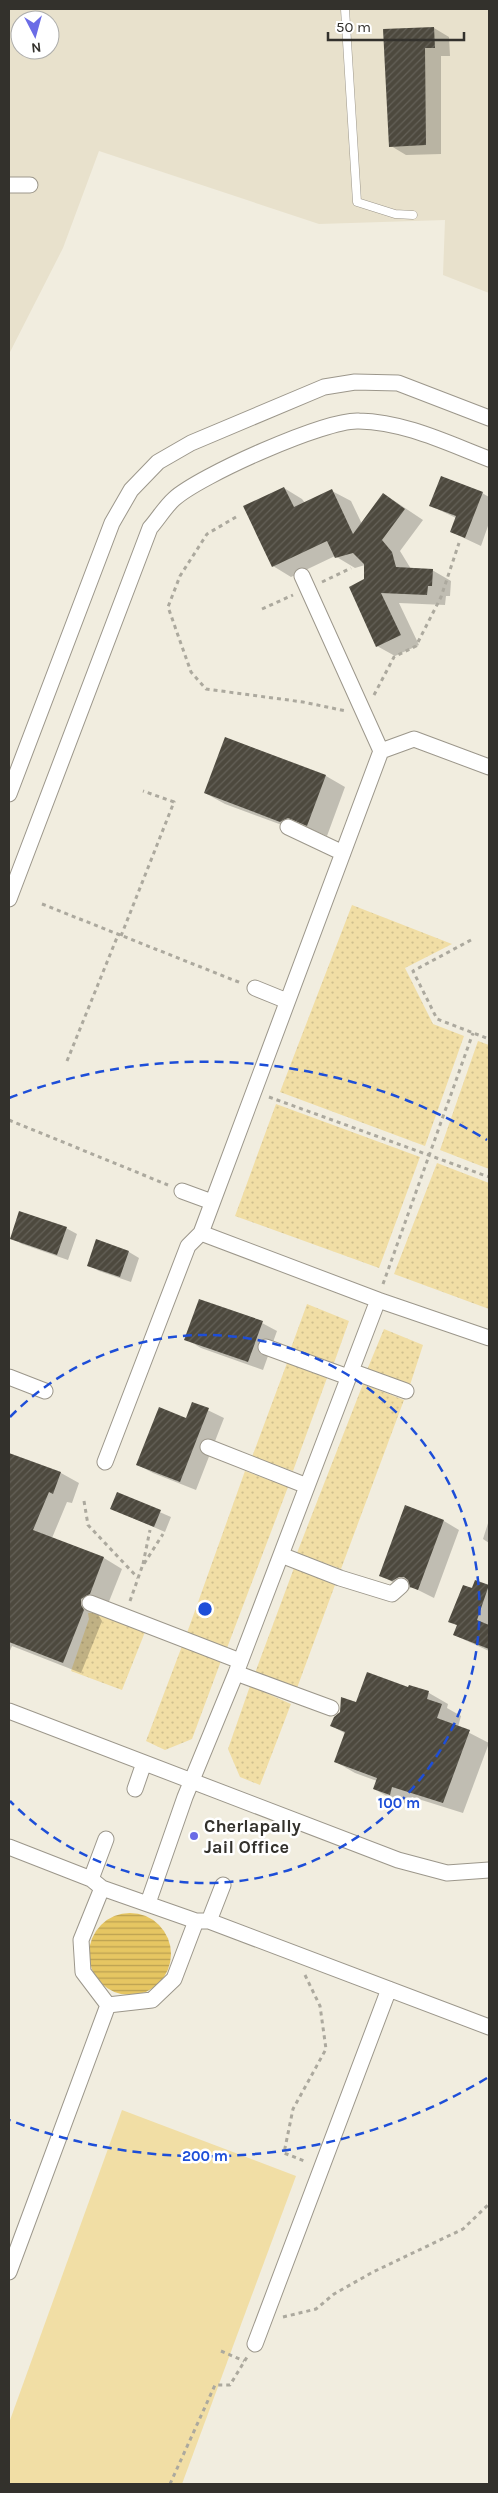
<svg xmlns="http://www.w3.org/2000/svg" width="498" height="2493" viewBox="0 0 498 2493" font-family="Karla,sans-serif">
	<defs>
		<pattern id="grass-dots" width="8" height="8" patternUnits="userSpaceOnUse" patternTransform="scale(1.25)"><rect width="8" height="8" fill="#f1dea5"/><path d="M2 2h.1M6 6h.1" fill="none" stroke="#cfbf8e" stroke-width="1.8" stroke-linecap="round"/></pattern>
		<pattern id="water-rules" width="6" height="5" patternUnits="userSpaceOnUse" patternTransform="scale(1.25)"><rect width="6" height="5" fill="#e6c662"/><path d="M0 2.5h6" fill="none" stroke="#bba151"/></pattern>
		<pattern id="building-hatch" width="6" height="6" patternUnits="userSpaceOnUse" patternTransform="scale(1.25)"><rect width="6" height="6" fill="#4d493e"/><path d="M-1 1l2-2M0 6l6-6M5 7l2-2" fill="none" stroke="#646158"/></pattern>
	</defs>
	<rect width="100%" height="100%" fill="#f1eddf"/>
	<path fill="#e8e1cc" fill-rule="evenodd" d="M9 9H489V293L443 275 445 220 319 224 99 151 63 248 9 354ZM20 20H50V50H20Z"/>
	<path fill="url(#grass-dots)" d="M352 905 452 944 405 968 433 1024 464 1036 425 1146 280 1092Z
		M478 1041 489 1045V1169L440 1150Z
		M276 1104 420 1157 379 1268 235 1216Z
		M437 1163 489 1183V1309L394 1274Z
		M307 1304 349 1321 334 1363 291 1348Z
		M384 1329 423 1345 410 1385 367 1370Z
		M287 1363 327 1378 293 1471 252 1457Z
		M363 1384 404 1400 341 1569 297 1553Z
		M245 1471 288 1487 227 1648 187 1633Z
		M294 1568 335 1585 297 1688 255 1673Z
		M88 1613H99L145 1632 122 1690 71 1671 89 1619Z
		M182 1646 221 1661 192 1739 165 1750 146 1741Z
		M250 1686 291 1704 260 1785 240 1777 228 1749Z"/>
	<path fill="#f1dea5" d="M122 2110 296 2176 182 2484H9V2423Z"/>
	<path fill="url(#water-rules)" d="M89 1954a41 41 0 1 1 82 0a41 41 0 1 1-82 0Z"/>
	<path fill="#0003" d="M434 28 449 37 450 56H441V154L406 155 391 146 384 30Z
		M284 488 302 499 305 503 332 491 351 501 362 524 384 494 423 520 400 551 411 569 432 570 451 581 450 596H446L445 605 399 603 419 645 395 656 377 646 365 580V565L355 568 335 556 291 577 273 566Z
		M482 493 489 497V523L481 546 451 532 456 518 431 506Z
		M226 739 326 776 345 787 327 836 308 828 301 832 225 804 205 793Z
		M66 1228 77 1234 68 1260 22 1244 11 1238Z
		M97 1241 129 1252 139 1258 131 1282 99 1271 88 1265Z
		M262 1323 277 1331 263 1370 201 1348 186 1339Z
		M193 1403 224 1418 196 1490 153 1473 138 1465 187 1420Z
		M9 1454 61 1473 79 1483 72 1503 67 1502 52 1538 104 1558 122 1569 108 1604 100 1610 99 1616 102 1621 81 1673 12 1646 9 1653Z
		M118 1494 171 1517 165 1532 112 1509Z
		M405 1507 444 1521 459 1530 434 1598 412 1587 409 1589 396 1584 380 1575Z
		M489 1520V1543L483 1539Z
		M475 1582 489 1587V1651L454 1635 458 1626 450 1621Z
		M409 1686 429 1693 448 1704 447 1708 461 1716 458 1727 489 1743 463 1813 412 1797 410 1805 394 1800 374 1789 377 1781 355 1773 336 1762 346 1734 332 1726 357 1704 409 1689Z"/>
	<path fill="url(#building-hatch)" d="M434 27 435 48H425L426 145 389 147 383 29Z
		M441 476 483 492 465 538 450 532 456 516 429 506Z
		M284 487 294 507 332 489 353 534 383 493 405 509 382 540 392 552 396 567 433 569 432 586H428L427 595 381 593 401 635 376 647 349 587 364 579V564L353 553 335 558 327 541 272 567 243 506Z
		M225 737 326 775 307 826 288 818 280 822 204 793Z
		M19 1211 67 1227 57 1255 10 1239Z
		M96 1239 129 1251 120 1277 87 1266Z
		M199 1299 263 1321 248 1362 184 1340Z
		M192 1402 209 1408 180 1482 136 1465 159 1407 186 1418Z
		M9 1453 61 1472 53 1494 49 1492 33 1530 104 1557 90 1594 81 1599V1605L84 1610 63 1663 9 1642Z
		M117 1492 161 1510 154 1527 110 1509Z
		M405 1505 444 1520 418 1590 410 1587 408 1580 404 1577H399L392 1581 379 1576Z
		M475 1580 489 1585 477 1620 489 1625V1649L453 1635 457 1625 448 1622 463 1585 472 1588Z
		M367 1672 408 1687 409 1685 429 1691 427 1699 442 1704 437 1718 470 1730 443 1803 392 1787 390 1795 373 1789 377 1778 334 1762 345 1732 330 1726 334 1717 340 1712 341 1697 356 1702Z"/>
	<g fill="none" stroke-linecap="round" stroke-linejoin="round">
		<g stroke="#9c978b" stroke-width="9">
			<path id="lane" d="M345 9 357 202 395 214 413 215"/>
		</g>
		<g stroke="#9c978b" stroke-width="17">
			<path id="street" d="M9 185H30
				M302 576 381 751
				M489 767 414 739 381 751 201 1233 378 1300 489 1338
				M9 794 112 523 131 490 158 462 191 443 324 387 355 382 398 383 489 418
				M288 827 343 853
				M9 899 150 528C158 519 165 507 174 499 199 476 326 419 359 421 405 422 447 443 489 459
				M255 988 287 1001
				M182 1191 212 1202
				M266 1347 348 1377
				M351 1371 406 1391
				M9 1377 45 1391
				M208 1447 307 1486
				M105 1462 188 1246 201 1233
				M281 1555 340 1578 392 1594 401 1586
				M90 1603 240 1661
				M236 1673 331 1708
				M9 1711 398 1860 447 1873 489 1870
				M135 1789 144 1763
				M9 1847 91 1879 102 1888
				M91 1879 106 1839
				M148 1903 185 1797 236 1673 378 1300
				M196 1921 174 1979 152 2000 108 2005 83 1972 81 1940 102 1888 196 1921H209L489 2027
				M209 1921 223 1885
				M9 2272 108 2005
				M255 2344 389 1989"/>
		</g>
		<path stroke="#aca99e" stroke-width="3" stroke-dasharray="4 4" stroke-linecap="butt" d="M236 517 207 534 180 576 168 607 191 672 206 689 303 702 346 711
			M322 582 351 568
			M262 609 293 595
			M374 695 394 657 416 646 441 597 459 543
			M42 904 241 983
			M121 936 174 802 143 791
			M471 940 413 971 437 1019 489 1039
			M67 1061 118 935
			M269 1097 489 1177
			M9 1120 168 1185
			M383 1284 473 1033
			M84 1501 88 1525 138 1578
			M143 1564 150 1530
			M130 1601 142 1567 163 1534
			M305 1975 320 2006 326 2049 293 2109 284 2153 307 2162
			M283 2317 316 2309 334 2294 373 2272 463 2229 489 2204
			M221 2351 244 2361
			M170 2484 215 2385H230L247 2357"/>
		<use href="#lane" stroke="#fff" stroke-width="8"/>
		<use href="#street" stroke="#fff" stroke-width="15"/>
	</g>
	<g fill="none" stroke="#1d4ed8" stroke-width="2.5" stroke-dasharray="9 6">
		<path d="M10 1417A274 274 0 1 1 10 1801"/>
		<path d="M487 2078A547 547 0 0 1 9 2120M9 1098A547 547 0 0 1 487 1140"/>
	</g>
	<circle fill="#6b6ce6" stroke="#fff" stroke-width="2" cx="194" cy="1836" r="5"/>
	<g text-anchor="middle" stroke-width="5" stroke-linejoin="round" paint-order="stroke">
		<g font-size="18" font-weight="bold" fill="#33312c" stroke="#fff" text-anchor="start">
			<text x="204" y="1832">Cherlapally<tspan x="204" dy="21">Jail Office</tspan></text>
		</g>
	</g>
	<circle cx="205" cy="1609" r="8" fill="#1d4ed8" stroke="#fff" stroke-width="2.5"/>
	<g font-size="15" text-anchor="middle" font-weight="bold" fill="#1d4ed8" stroke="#fff" stroke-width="5" stroke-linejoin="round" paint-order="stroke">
		<text x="399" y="1808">100 m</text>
		<text x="205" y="2161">200 m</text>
	</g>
	<rect width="498" height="2493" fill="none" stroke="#33312c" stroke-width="20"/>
	<g transform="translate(35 35) rotate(174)"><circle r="24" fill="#ffffff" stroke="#adadab"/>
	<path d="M0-4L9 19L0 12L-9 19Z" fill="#6b6ce6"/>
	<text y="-8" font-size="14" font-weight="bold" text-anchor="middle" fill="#33312c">N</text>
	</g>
	<path d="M328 32v8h136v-8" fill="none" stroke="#33312c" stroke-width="2.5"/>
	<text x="336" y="32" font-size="15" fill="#33312c" stroke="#ffffff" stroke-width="4" paint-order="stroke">50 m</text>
</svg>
